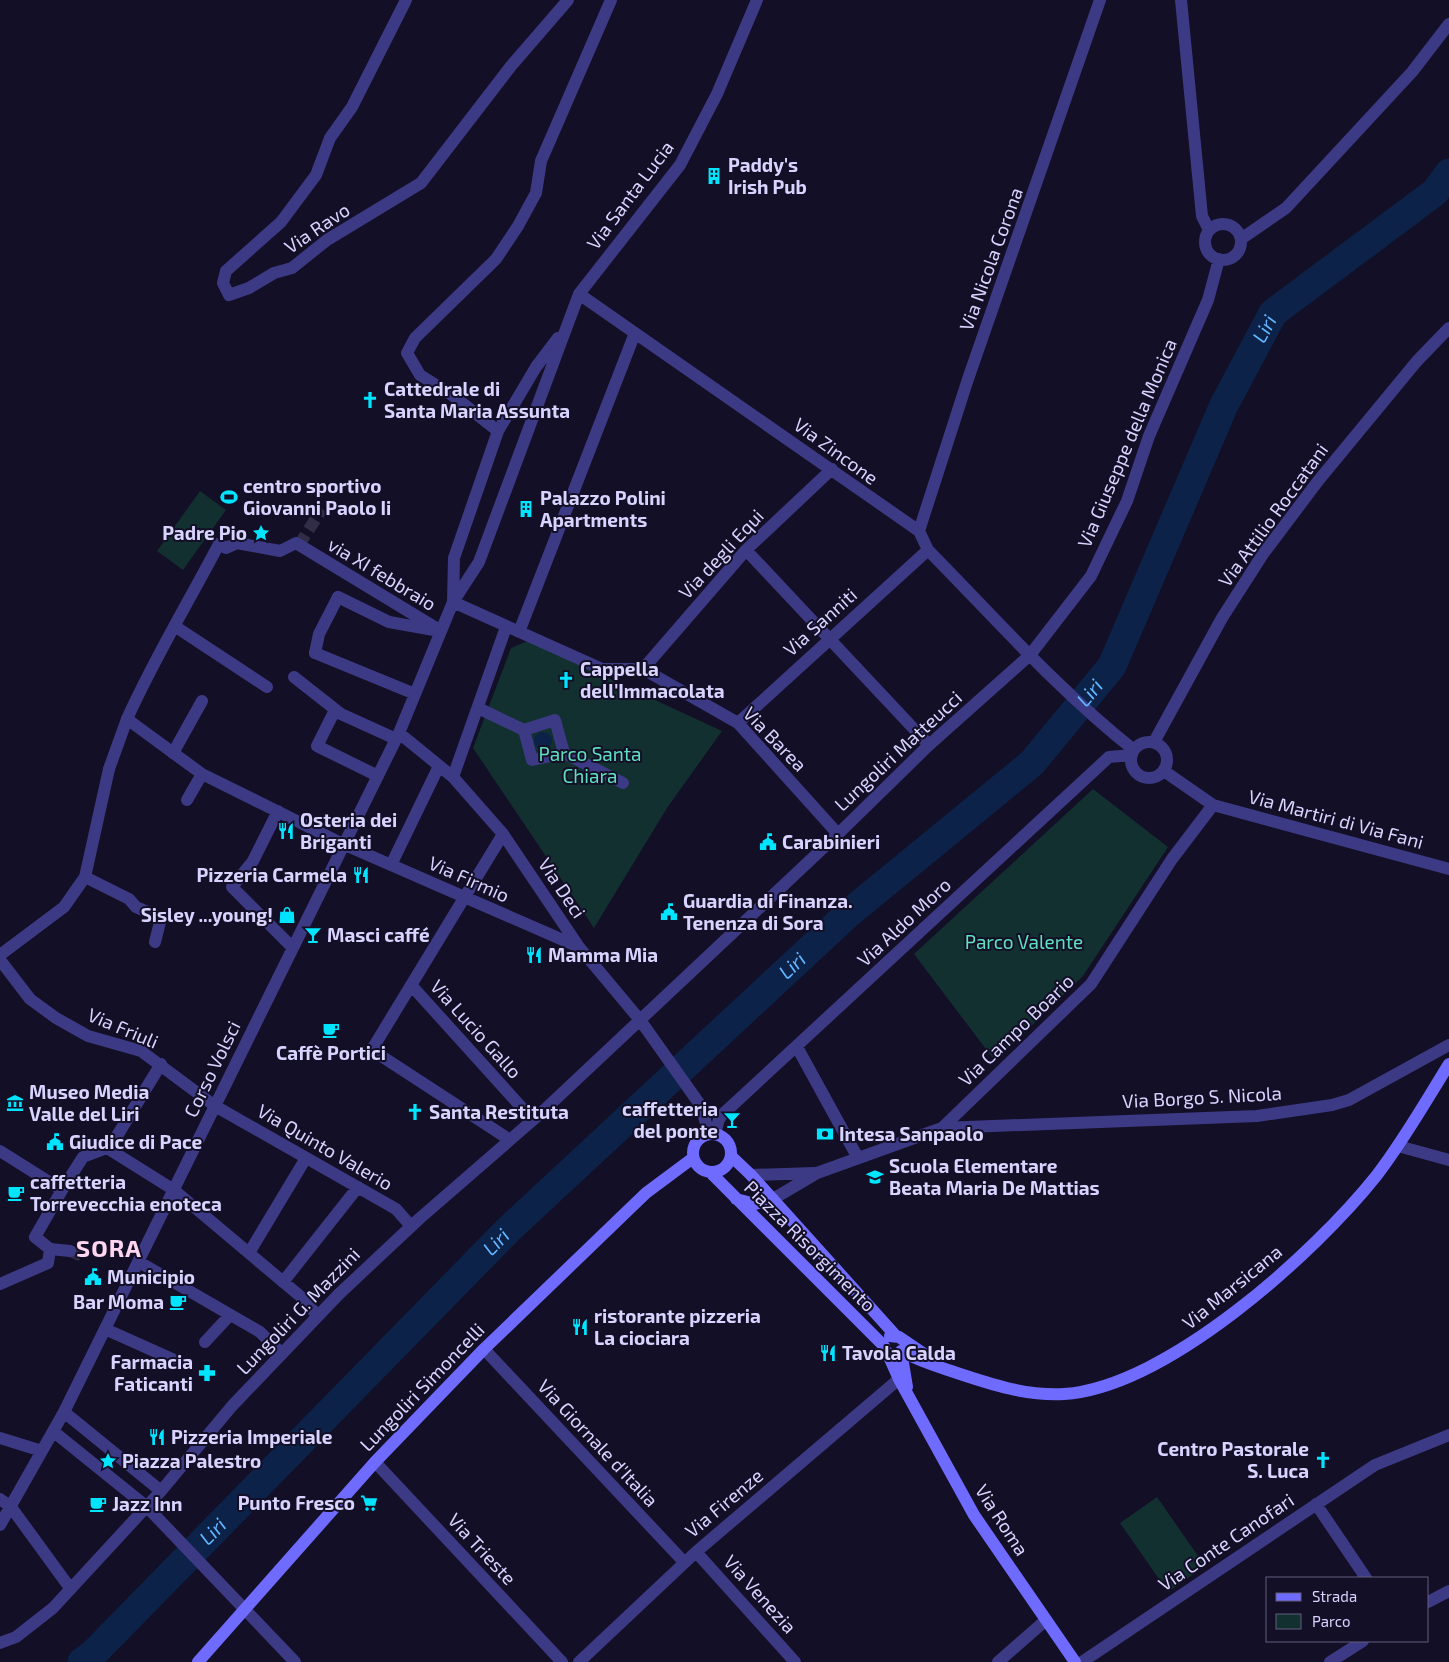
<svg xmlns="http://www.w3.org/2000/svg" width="1449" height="1662" viewBox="0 0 1449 1662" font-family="'Exo 2',sans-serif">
	<rect width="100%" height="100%" fill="#130f26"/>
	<path fill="#12302f" d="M200 491 226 510 183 570 157 551Z
		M525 642H530L722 731 667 808 594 928 473 748 511 648Z
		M1093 789 1168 847 1083 976 995 1061 914 954Z
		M1157 1497 1205 1566 1168 1592 1120 1523Z"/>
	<path fill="#0c2248" d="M534 741a9 9 0 1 1 18 0a9 9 0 1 1-18 0Z"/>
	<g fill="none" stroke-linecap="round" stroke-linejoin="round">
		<path stroke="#0c2248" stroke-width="29" id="s1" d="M82 1662 93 1654 508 1230 849 913 1032 763 1112 666 1224 405 1273 313 1435 192 1449 173"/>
		<path stroke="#312d47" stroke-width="12" stroke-dasharray="12 6" stroke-linecap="butt" d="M299 545 322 509
			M70 1251 85 1257"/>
		<path stroke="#3d3a85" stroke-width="12" d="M176 627 267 687
			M315 653 319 634 338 597
			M478 708 524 730 555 720 564 753
			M127 719C154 659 188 603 219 544
			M524 730 532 760 564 753 623 783
			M173 753 202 701
			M0 955 64 907 85 877 109 769
			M109 1149 161 1064
			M50 1249 70 1251"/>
		<path stroke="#3d3a85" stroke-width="12" d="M406 0 352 107 330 138 316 175 281 222 226 271 223 283 229 295 249 288 274 273 292 268 327 240 421 183 511 66 568 0
			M1181 0 1202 216 1209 230
			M1205 242a18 18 0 1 1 36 0a18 18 0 1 1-36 0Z
			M1241 239 1286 208 1412 72 1449 24
			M579 294 919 531 928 550C995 618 1059 691 1134 750
			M498 431 452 395 420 375 407 353 415 338 496 259 518 226 536 193 541 161 611 0
			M919 531 968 379 1100 0
			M219 544 226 548 237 543 280 551 296 543 441 631
			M746 550 929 745
			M338 597 389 622 434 630
			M453 602 602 669H643L738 723 838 834
			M453 602 454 558 498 431 536 367 558 338
			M519 632 635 333
			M315 653 415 694
			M643 669 746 550 832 469
			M294 677 341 714 396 739
			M335 710 317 746 378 776
			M738 723 928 550
			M399 733 453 777 503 834 579 947 640 1020 701 1106 709 1134
			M1131 760a18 18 0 1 1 36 0a18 18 0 1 1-36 0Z
			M1154 742 1222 618 1263 554 1318 481 1417 361 1449 328
			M109 769 127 719 202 774 343 844 579 947
			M1164 771 1213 805 1449 869
			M453 777 506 627
			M187 800 202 774
			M278 811 253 861 232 887 293 948
			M391 865 439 766
			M85 877 129 899 136 907 161 918 155 942
			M0 960 30 999 56 1018 88 1036 141 1051 215 1106 396 1209 411 1226
			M411 985 533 1120
			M797 1047 858 1158
			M372 1050 510 1140
			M368 1056 503 834
			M942 1128 1091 984 1172 859 1213 805
			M715 1134 719 1119 723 1114 1109 757 1132 755
			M1398 1146 1449 1160
			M0 1151 62 1190 83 1157 107 1148 174 1190 300 1296 318 1316
			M751 1175 814 1173
			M773 1199 817 1173 942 1128 1257 1116 1332 1105 1349 1100 1449 1045
			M249 1253 306 1158
			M139 1262 260 1332 282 1354
			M283 1282 358 1187
			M0 1284 48 1263 50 1249 35 1237 62 1190
			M105 1329 172 1359
			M205 1342 230 1315
			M484 1349 684 1562
			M64 1412 161 1491
			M54 1432 147 1507 295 1662
			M0 1438 42 1451
			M375 1462 562 1662
			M0 1499 11 1507 70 1588
			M1316 1504 1366 1578
			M0 1525 64 1412 399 733 453 602 479 562 579 294 680 165 717 94 757 0
			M696 1552 795 1662
			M1428 1602 1449 1591
			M0 1643 16 1637 53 1608 161 1491 232 1406 339 1294 419 1219 541 1113 838 834 929 745 1030 655 1091 576 1127 501 1149 436 1208 300 1219 259
			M579 1662 696 1552 899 1379
			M998 1662 1046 1620
			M1082 1662 1363 1473 1375 1465 1449 1435
			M1330 1662 1363 1641"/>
		<path stroke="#6f6bff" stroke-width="12" d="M693 1153a19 19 0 1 1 38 0a19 19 0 1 1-38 0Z
			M731 1156 751 1175 896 1336
			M710 1172 884 1346
			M736 1199 755 1204 773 1199
			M890 1336 899 1337 930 1358
			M901 1351C919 1361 936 1366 954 1372 990 1384 1025 1396 1064 1394 1167 1387 1315 1253 1377 1175 1404 1140 1426 1101 1449 1064
			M901 1351 907 1387
			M887 1352 899 1379 974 1515 1075 1662
			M198 1662 375 1462 484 1349 646 1193 693 1158"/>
	</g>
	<defs>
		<g id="building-bare" transform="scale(1.35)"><path d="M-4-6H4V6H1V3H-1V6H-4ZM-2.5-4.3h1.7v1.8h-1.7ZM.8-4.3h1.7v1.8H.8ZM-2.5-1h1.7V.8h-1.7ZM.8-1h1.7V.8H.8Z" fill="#00e5ff" stroke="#130f26" stroke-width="2.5" paint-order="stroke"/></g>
		<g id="church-bare" transform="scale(1.35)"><path d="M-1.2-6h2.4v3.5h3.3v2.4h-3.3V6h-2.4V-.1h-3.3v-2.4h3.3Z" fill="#00e5ff" stroke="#130f26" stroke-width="2.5" paint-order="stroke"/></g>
		<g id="stadium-bare" transform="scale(1.35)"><path d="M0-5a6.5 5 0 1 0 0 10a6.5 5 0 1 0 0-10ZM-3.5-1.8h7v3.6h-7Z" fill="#00e5ff" stroke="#130f26" stroke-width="2.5" paint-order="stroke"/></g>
		<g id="sight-bare" transform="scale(1.35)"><path d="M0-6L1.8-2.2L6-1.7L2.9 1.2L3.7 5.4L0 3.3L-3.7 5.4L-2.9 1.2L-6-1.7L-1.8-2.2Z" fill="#00e5ff" stroke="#130f26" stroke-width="2.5" paint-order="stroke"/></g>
		<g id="restaurant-bare" transform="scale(1.35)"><path d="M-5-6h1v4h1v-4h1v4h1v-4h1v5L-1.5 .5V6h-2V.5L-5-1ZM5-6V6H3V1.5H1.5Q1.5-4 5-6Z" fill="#00e5ff" stroke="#130f26" stroke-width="2.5" paint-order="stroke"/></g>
		<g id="civic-bare" transform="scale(1.35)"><path d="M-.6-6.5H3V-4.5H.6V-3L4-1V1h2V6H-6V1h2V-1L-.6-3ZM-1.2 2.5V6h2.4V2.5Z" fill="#00e5ff" stroke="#130f26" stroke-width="2.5" paint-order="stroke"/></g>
		<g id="shop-bare" transform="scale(1.35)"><path d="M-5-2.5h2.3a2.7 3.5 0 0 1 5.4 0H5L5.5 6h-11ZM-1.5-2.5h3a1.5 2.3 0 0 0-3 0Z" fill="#00e5ff" stroke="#130f26" stroke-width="2.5" paint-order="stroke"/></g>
		<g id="bar-bare" transform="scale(1.35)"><path d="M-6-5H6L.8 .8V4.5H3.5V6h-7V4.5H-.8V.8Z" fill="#00e5ff" stroke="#130f26" stroke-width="2.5" paint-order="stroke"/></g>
		<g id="cafe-bare" transform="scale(1.35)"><path d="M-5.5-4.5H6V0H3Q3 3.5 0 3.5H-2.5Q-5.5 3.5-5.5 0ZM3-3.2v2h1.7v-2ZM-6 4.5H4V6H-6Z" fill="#00e5ff" stroke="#130f26" stroke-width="2.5" paint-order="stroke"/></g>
		<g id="museum-bare" transform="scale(1.35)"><path d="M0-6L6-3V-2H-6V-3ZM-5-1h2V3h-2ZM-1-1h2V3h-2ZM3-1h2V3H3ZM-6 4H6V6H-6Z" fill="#00e5ff" stroke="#130f26" stroke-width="2.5" paint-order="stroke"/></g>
		<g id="bank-bare" transform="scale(1.35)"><path d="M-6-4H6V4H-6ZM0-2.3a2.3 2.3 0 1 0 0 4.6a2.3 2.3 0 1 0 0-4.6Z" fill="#00e5ff" stroke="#130f26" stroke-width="2.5" paint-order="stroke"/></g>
		<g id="school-bare" transform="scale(1.35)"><path d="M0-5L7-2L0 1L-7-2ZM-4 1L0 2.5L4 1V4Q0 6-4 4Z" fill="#00e5ff" stroke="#130f26" stroke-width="2.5" paint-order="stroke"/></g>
		<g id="pharmacy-bare" transform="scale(1.35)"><path d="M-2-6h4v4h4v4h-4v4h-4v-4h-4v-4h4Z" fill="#00e5ff" stroke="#130f26" stroke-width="2.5" paint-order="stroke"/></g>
		<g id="supermarket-bare" transform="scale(1.35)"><path d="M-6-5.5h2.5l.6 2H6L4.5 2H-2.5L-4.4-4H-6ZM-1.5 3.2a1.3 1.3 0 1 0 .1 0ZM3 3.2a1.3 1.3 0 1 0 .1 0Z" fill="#00e5ff" stroke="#130f26" stroke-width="2.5" paint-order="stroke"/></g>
	</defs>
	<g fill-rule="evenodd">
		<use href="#building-bare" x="714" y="176"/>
		<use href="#church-bare" x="370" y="400"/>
		<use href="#stadium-bare" x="229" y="497"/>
		<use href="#building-bare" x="526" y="509"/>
		<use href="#sight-bare" x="261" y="533"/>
		<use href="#church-bare" x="566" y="680"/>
		<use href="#restaurant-bare" x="286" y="831"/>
		<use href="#civic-bare" x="768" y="842"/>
		<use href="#restaurant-bare" x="361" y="875"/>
		<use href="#civic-bare" x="669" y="912"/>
		<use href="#shop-bare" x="287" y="915"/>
		<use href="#bar-bare" x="313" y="935"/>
		<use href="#restaurant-bare" x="534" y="955"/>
		<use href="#cafe-bare" x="331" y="1030"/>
		<use href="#museum-bare" x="15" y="1103"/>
		<use href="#church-bare" x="415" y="1112"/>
		<use href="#bar-bare" x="732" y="1120"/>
		<use href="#bank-bare" x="825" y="1134"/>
		<use href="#civic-bare" x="55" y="1142"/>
		<use href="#school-bare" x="875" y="1177"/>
		<use href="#cafe-bare" x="16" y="1193"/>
		<use href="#civic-bare" x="93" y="1277"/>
		<use href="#cafe-bare" x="178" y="1302"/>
		<use href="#restaurant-bare" x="580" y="1327"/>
		<use href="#restaurant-bare" x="828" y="1353"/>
		<use href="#pharmacy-bare" x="207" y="1373"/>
		<use href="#restaurant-bare" x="157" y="1437"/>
		<use href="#church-bare" x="1323" y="1460"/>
		<use href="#sight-bare" x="108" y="1461"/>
		<use href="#supermarket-bare" x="369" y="1503"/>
		<use href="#cafe-bare" x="98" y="1504"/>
	</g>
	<g text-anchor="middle" stroke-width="4" stroke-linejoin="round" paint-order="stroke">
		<g font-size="19" font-weight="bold" fill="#d9d4ff" stroke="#130f26" text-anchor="start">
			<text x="728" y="172">Paddy's<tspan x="728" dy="22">Irish Pub</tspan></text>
			<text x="384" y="396">Cattedrale di<tspan x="384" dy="22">Santa Maria Assunta</tspan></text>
			<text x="243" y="493">centro sportivo<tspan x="243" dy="22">Giovanni Paolo Ii</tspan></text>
			<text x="540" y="505">Palazzo Polini<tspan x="540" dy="22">Apartments</tspan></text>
			<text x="247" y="540" text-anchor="end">Padre Pio</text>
			<text x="580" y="676">Cappella<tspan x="580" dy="22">dell'Immacolata</tspan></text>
			<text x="300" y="827">Osteria dei<tspan x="300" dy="22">Briganti</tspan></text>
			<text x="782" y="849">Carabinieri</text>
			<text x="347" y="882" text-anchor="end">Pizzeria Carmela</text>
			<text x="683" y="908">Guardia di Finanza.<tspan x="683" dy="22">Tenenza di Sora</tspan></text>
			<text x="273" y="922" text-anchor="end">Sisley ...young!</text>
			<text x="327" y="942">Masci caffé</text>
			<text x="548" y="962">Mamma Mia</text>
			<text x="331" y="1060" text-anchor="middle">Caffè Portici</text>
			<text x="29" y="1099">Museo Media<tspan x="29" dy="22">Valle del Liri</tspan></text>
			<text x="718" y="1116" text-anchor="end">caffetteria<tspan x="718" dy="22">del ponte</tspan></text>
			<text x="429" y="1119">Santa Restituta</text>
			<text x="839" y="1141">Intesa Sanpaolo</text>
			<text x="69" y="1149">Giudice di Pace</text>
			<text x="889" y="1173">Scuola Elementare<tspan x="889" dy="22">Beata Maria De Mattias</tspan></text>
			<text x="30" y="1189">caffetteria<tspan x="30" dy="22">Torrevecchia enoteca</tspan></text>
			<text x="107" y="1284">Municipio</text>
			<text x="164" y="1309" text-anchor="end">Bar Moma</text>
			<text x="594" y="1323">ristorante pizzeria<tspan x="594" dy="22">La ciociara</tspan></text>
			<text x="842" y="1360">Tavola Calda</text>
			<text x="193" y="1369" text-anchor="end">Farmacia<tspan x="193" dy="22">Faticanti</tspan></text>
			<text x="171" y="1444">Pizzeria Imperiale</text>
			<text x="1309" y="1456" text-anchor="end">Centro Pastorale<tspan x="1309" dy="22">S. Luca</tspan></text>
			<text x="122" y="1468">Piazza Palestro</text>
			<text x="355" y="1510" text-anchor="end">Punto Fresco</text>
			<text x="112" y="1511">Jazz Inn</text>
		</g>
		<g font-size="19" fill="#d9d4ff" stroke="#130f26">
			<text transform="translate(630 195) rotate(-53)" y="7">Via Santa Lucia</text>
			<text transform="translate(317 228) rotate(-34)" y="7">Via Ravo</text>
			<text transform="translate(991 259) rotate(-70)" y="7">Via Nicola Corona</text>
			<text transform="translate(1127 443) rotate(-67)" y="7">Via Giuseppe della Monica</text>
			<text transform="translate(836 451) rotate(36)" y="7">Via Zincone</text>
			<text transform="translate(1273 515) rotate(-54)" y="7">Via Attilio Roccatani</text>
			<text transform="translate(721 554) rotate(-47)" y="7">Via degli Equi</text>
			<text transform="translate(382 574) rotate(31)" y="7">via XI febbraio</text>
			<text transform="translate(820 622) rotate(-42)" y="7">Via Sanniti</text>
			<text transform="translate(775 739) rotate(46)" y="7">Via Barea</text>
			<text transform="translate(898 751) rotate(-43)" y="7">Lungoliri Matteucci</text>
			<text transform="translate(1336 819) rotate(15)" y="7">Via Martiri di Via Fani</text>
			<text transform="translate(469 879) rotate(24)" y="7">Via Firmio</text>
			<text transform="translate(562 888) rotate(56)" y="7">Via Deci</text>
			<text transform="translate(904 922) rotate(-43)" y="7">Via Aldo Moro</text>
			<text transform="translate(123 1028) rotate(23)" y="7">Via Friuli</text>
			<text transform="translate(476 1029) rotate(48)" y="7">Via Lucio Gallo</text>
			<text transform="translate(1016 1030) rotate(-44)" y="7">Via Campo Boario</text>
			<text transform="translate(212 1069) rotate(-64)" y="7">Corso Volsci</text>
			<text transform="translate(1202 1097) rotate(-3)" y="7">Via Borgo S. Nicola</text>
			<text transform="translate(325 1147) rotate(30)" y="7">Via Quinto Valerio</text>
			<text transform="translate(810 1246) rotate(45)" y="7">Piazza Risorgimento</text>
			<text transform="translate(1232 1287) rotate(-39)" y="7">Via Marsicana</text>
			<text transform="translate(298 1311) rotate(-46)" y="7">Lungoliri G. Mazzini</text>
			<text transform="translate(422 1387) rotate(-46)" y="7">Lungoliri Simoncelli</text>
			<text transform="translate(598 1443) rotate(47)" y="7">Via Giornale d'Italia</text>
			<text transform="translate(724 1503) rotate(-40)" y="7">Via Firenze</text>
			<text transform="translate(1002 1520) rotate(57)" y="7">Via Roma</text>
			<text transform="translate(1226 1542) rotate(-34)" y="7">Via Conte Canofari</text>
			<text transform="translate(482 1549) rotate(47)" y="7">Via Trieste</text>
			<text transform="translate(760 1594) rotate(48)" y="7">Via Venezia</text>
		</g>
		<g font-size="19" fill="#5fe0c0" stroke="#130f26">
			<text x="590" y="761">Parco Santa<tspan x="590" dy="22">Chiara</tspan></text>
			<text x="1024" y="949">Parco Valente</text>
		</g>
		<g font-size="20" font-style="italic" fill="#62b6ff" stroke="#130f26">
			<text dy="7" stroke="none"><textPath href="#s1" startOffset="1805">Liri</textPath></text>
			<text dy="7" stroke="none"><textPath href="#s1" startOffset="1400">Liri</textPath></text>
			<text dy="7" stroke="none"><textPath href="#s1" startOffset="995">Liri</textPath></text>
			<text dy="7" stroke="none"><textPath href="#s1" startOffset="590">Liri</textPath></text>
			<text dy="7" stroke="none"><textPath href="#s1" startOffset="185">Liri</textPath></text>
		</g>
		<g font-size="24" font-weight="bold" letter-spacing="1" fill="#ffd6f0" stroke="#130f26">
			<text x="109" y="1257">SORA</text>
		</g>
	</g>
	<rect x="1266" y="1577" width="162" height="65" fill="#130f26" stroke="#625e7d"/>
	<rect x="1276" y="1593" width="25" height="8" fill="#6f6bff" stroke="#625e7d"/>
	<text x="1312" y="1602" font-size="15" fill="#d9d4ff">Strada</text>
	<rect x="1276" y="1614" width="25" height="15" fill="#12302f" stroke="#625e7d"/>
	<text x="1312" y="1627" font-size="15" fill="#d9d4ff">Parco</text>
</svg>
